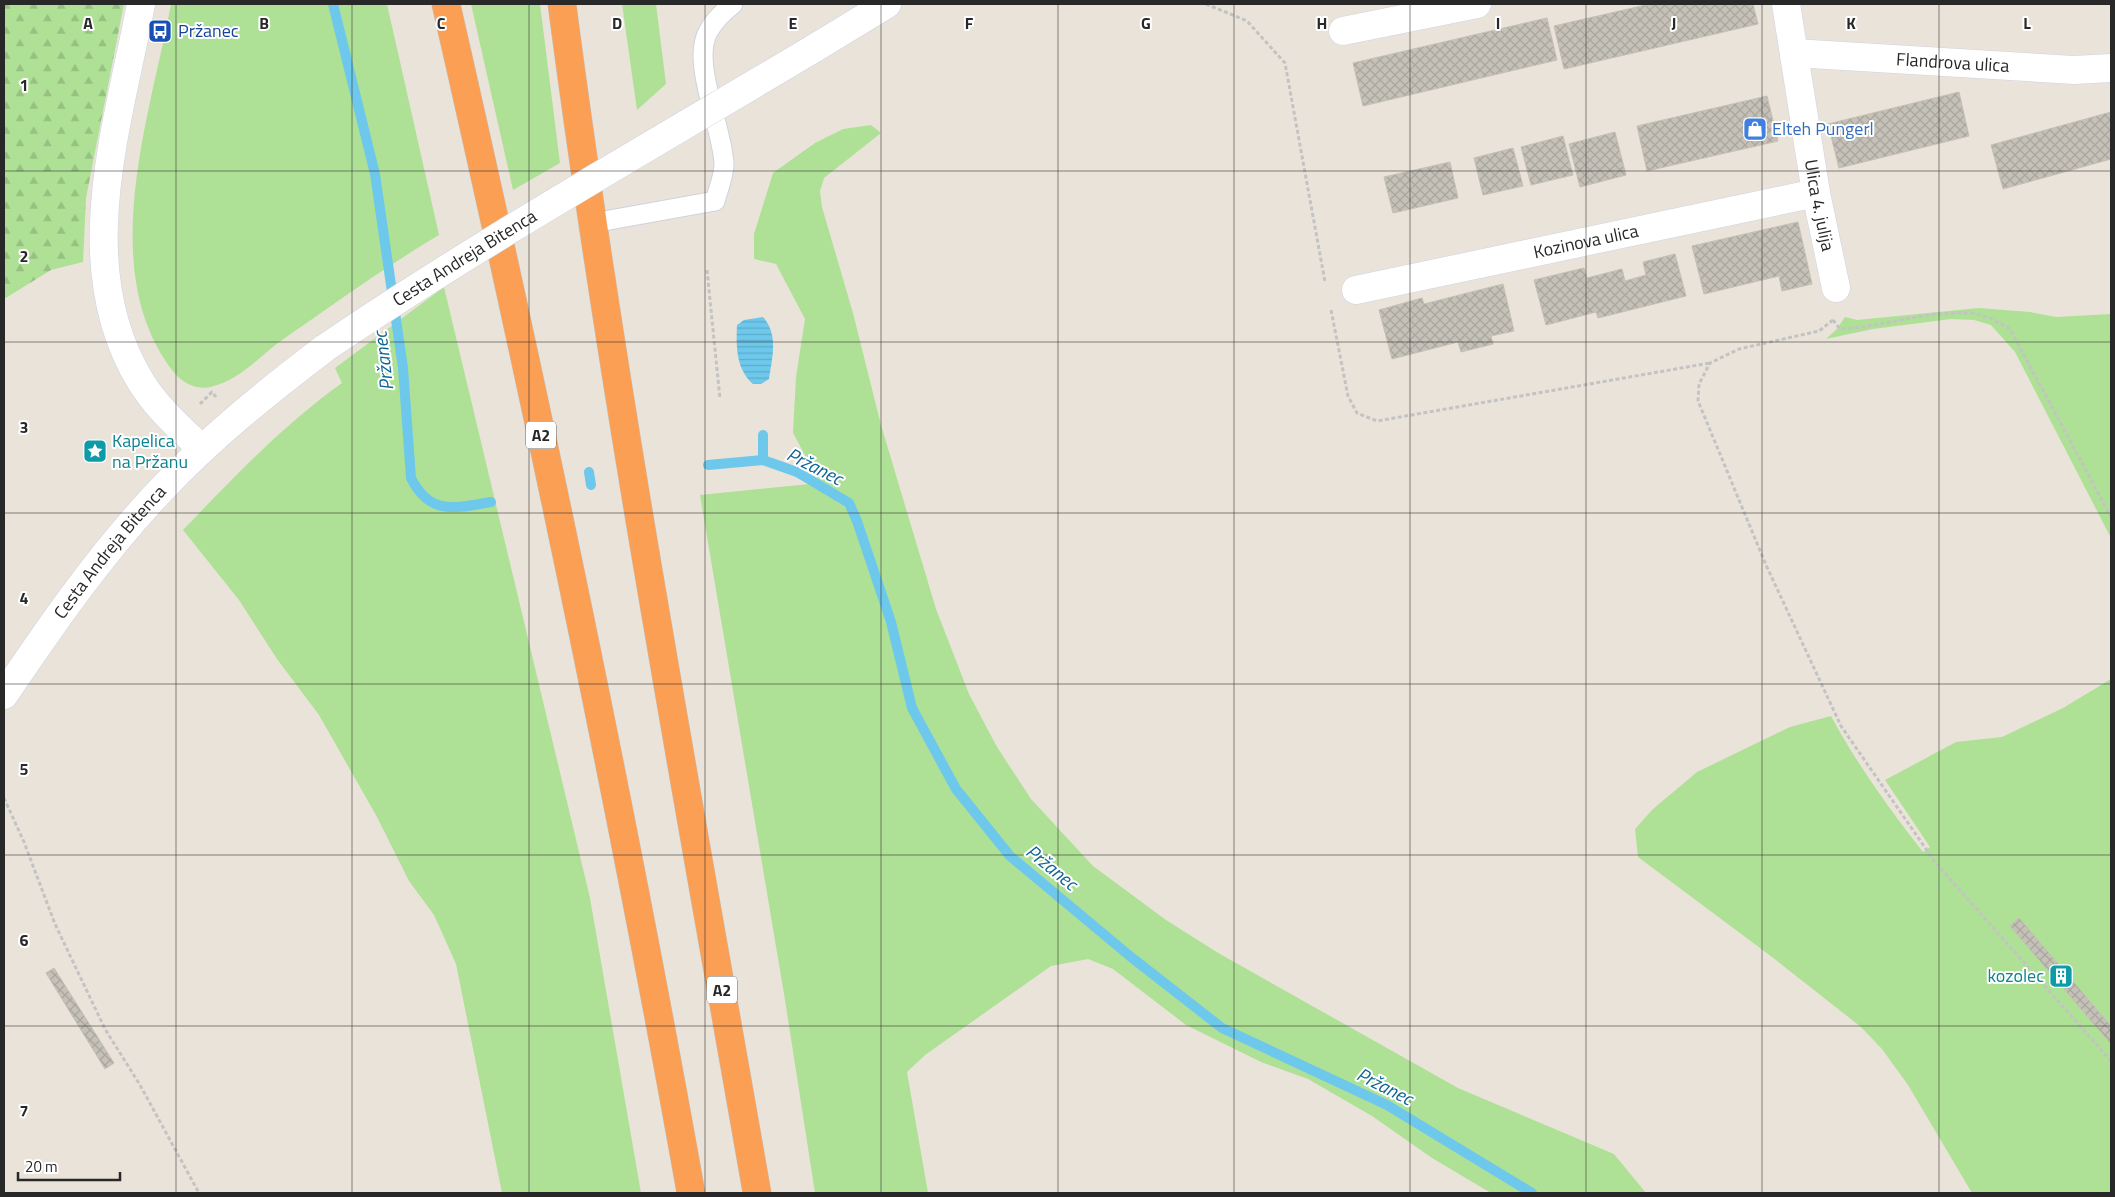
<svg xmlns="http://www.w3.org/2000/svg" width="2115" height="1197" viewBox="0 0 2115 1197" font-family="'Titillium Web',sans-serif">
	<defs>
		<pattern id="forest-firs" width="22" height="20" patternUnits="userSpaceOnUse" patternTransform="scale(1.25)"><rect width="22" height="20" fill="#aee196"/><path d="M5 1l3.5 6h-7zM16 11l3.5 6h-7z" fill="#96c181"/></pattern>
		<pattern id="water-rules" width="6" height="5" patternUnits="userSpaceOnUse" patternTransform="scale(1.25)"><rect width="6" height="5" fill="#6dc8ec"/><path d="M0 2.5h6" fill="none" stroke="#5eacca"/></pattern>
		<pattern id="building-cross-hatch" width="8" height="8" patternUnits="userSpaceOnUse" patternTransform="scale(1.25)"><rect width="8" height="8" fill="#c5c1b8"/><path d="M0 0l8 8M0 8l8-8" fill="none" stroke="#a9a69e"/></pattern>
	</defs>
	<rect width="100%" height="100%" fill="#eae3d9"/>
	<path fill="#aee196" d="M171 4H387L439 235C385 267 334 304 282 340 260 356 239 381 210 387 189 391 175 376 165 360 99 259 151 112 171 4Z
		M471 4H540L560 163 513 190Z
		M622 4H656L666 84 637 110Z
		M871 125 881 133 824 178 820 191 822 207 853 313 881 425 936 609 969 694 997 747 1031 799 1093 866 1166 920 1220 954 1458 1088 1614 1154 1646 1193H1491L1432 1158 1372 1116 1308 1079 1261 1062 1186 1025 1113 969 1088 959 1051 966 925 1055 907 1072 928 1193H815L785 1000 700 495 820 483 793 433 796 377 805 319 776 264 754 259V234L773 173 815 143 843 129Z
		M444 287 590 898 641 1193H502L456 964 434 915 409 881 377 817 319 715 277 659 239 600 183 530C233 478 283 425 342 383L335 368Z
		M1979 308 2030 312 2056 317 2111 314V538L2015 352 1991 325 1974 320 1951 319 1873 329 1826 339 1837 329 1845 317 1857 320Z
		M2111 679V1193H1972L1908 1085 1882 1049 1861 1027 1772 957 1638 857 1635 829 1653 809 1697 772 1790 727 1831 716C1857 764 1889 809 1923 852L1930 847 1885 780 1956 742 2002 737 2063 708Z"/>
	<path fill="url(#forest-firs)" d="M4 4H124L86 198 83 262 51 270 4 299Z"/>
	<path fill="url(#water-rules)" d="M763 317C779 335 772 358 769 379L761 384H753C736 369 736 346 737 325L744 320Z"/>
	<g fill="none" stroke-linecap="round" stroke-linejoin="round">
		<path stroke="#6dc8ec" stroke-width="10" d="M333 4 375 174 403 368 411 478C430 516 455 508 491 502
			M763 435V460
			M708 465 763 460 797 472 849 503 857 521 891 622 912 708 956 789 1010 856 1131 957 1222 1028 1387 1105 1532 1193
			M589 472 591 485"/>
	</g>
	<path fill="url(#building-cross-hatch)" stroke="#c5bfb4" d="M1650 4H1753L1758 24 1564 69 1554 26Z
		M1547 18 1557 60 1363 106 1353 63Z
		M1959 92 1969 136 1839 168 1828 124Z
		M1767 96 1778 141 1647 171 1637 126Z
		M2111 112V159L2003 189 1991 145Z
		M1615 132 1626 175 1580 187 1569 144Z
		M1563 136 1573 175 1531 185 1521 147Z
		M1513 148 1523 186 1483 195 1474 158Z
		M1450 162 1458 198 1393 213 1384 177Z
		M1798 222 1812 284 1782 291 1779 276 1704 294 1692 246Z
		M1675 254 1686 296 1598 318 1596 312 1546 325 1534 280 1584 268 1587 278 1622 269 1625 281 1646 275 1643 262Z
		M1503 284 1514 331 1491 336 1493 344 1461 352 1458 342 1392 359 1379 310 1422 298 1424 304Z
		M2019 918 2111 1026V1044L2010 926Z
		M54 968 114 1063 105 1069 46 973Z"/>
	<g fill="none" stroke-linecap="round" stroke-linejoin="round">
		<g stroke="#cfd2e1" stroke-width="21">
			<path id="lane" d="M593 223 715 201C718 190 724 176 724 164 723 129 691 63 708 32 714 20 723 12 733 4"/>
		</g>
		<g stroke="#cfd2e1" stroke-width="29">
			<g id="street">
				<path d="M141 4C118 126 70 267 141 382 157 408 180 428 202 449"/>
				<path id="s1" d="M1786 4 1816 193 1836 288"/>
				<path d="M1343 31 1477 4"/>
				<path id="s2" d="M1794 53 2074 70 2111 68"/>
				<path id="s3" d="M1356 290 1816 193"/>
			</g>
		</g>
		<g stroke="#cfd2e1" stroke-width="29">
			<g id="secondary">
				<path d="M813 49 887 4"/>
				<path id="s4" d="M4 695C52 624 102 552 161 490 211 437 267 392 325 348"/>
			</g>
		</g>
		<g stroke="#c3c3c3" stroke-width="29">
			<path id="highway" d="M446 4C536 398 620 795 691 1193
				M562 4C614 402 688 798 757 1193"/>
		</g>
		<path stroke="#c3c3c3" stroke-width="3" stroke-dasharray="4 2.5" stroke-linecap="butt" d="M1206 4 1247 21 1285 63 1325 282
			M707 270 720 399
			M1331 310 1348 396 1357 413 1377 421 1710 363
			M1833 320 1819 331 1739 349 1710 363 1699 384 1698 401 1766 565 1841 726 1935 862 2111 1061
			M1833 320 1840 329C1882 327 1924 311 1967 313 1983 313 1997 321 2010 329L2111 517
			M200 404 212 392 216 397
			M4 798 24 842 55 924 105 1029 140 1085 199 1193"/>
		<use href="#lane" stroke="#fff" stroke-width="19"/>
		<use href="#street" stroke="#fff" stroke-width="28"/>
		<use href="#secondary" stroke="#fff" stroke-width="28"/>
		<use href="#highway" stroke="#fb9f54" stroke-width="28"/>
		<g stroke="#cfd2e1" stroke-width="29" stroke-linecap="butt">
			<g id="secondary-bridge">
				<path id="s5" d="M325 348C483 241 649 147 813 49"/>
			</g>
		</g>
		<use href="#secondary-bridge" stroke="#fff" stroke-width="28"/>
	</g>
	<path fill="none" stroke="#282828" stroke-width="1" stroke-opacity="0.55" d="M176 4V1193M352 4V1193M529 4V1193M705 4V1193M881 4V1193M1058 4V1193M1234 4V1193M1410 4V1193M1586 4V1193M1762 4V1193M1939 4V1193M4 171H2111M4 342H2111M4 513H2111M4 684H2111M4 855H2111M4 1026H2111"/>
	<defs>
		<g id="bus-square" transform="scale(1.25)"><rect x="-9" y="-9" width="18" height="18" rx="4" fill="#1a4fb4" stroke="#fff"/><path d="M-5-6H5V4H4V6H2V4H-2V6H-4V4H-5ZM-3.5-4V0h7V-4ZM-3.5 1.2v1.5H-2V1.2ZM2 1.2v1.5H3.5V1.2Z" fill="#fff"/></g>
		<g id="shop-square" transform="scale(1.25)"><rect x="-9" y="-9" width="18" height="18" rx="4" fill="#3f7fe0" stroke="#fff"/><path d="M-5-2.5h2.3a2.7 3.5 0 0 1 5.4 0H5L5.5 6h-11ZM-1.5-2.5h3a1.5 2.3 0 0 0-3 0Z" fill="#fff"/></g>
		<g id="sight-square" transform="scale(1.25)"><rect x="-9" y="-9" width="18" height="18" rx="4" fill="#0f9aa8" stroke="#fff"/><path d="M0-6L1.8-2.2L6-1.7L2.9 1.2L3.7 5.4L0 3.3L-3.7 5.4L-2.9 1.2L-6-1.7L-1.8-2.2Z" fill="#fff"/></g>
		<g id="building-square" transform="scale(1.25)"><rect x="-9" y="-9" width="18" height="18" rx="4" fill="#0f9aa8" stroke="#fff"/><path d="M-4-6H4V6H1V3H-1V6H-4ZM-2.5-4.3h1.7v1.8h-1.7ZM.8-4.3h1.7v1.8H.8ZM-2.5-1h1.7V.8h-1.7ZM.8-1h1.7V.8H.8Z" fill="#fff"/></g>
	</defs>
	<g fill-rule="evenodd">
		<use href="#bus-square" x="160" y="31"/>
		<use href="#shop-square" x="1755" y="129"/>
		<use href="#sight-square" x="95" y="451"/>
		<use href="#building-square" x="2061" y="976"/>
	</g>
	<g text-anchor="middle" stroke-width="4" stroke-linejoin="round" paint-order="stroke">
		<g fill="#fff" stroke="#686868" stroke-width="1">
			<rect x="526" y="421.5" width="30" height="27" rx="4"/>
			<rect x="707" y="976.5" width="30" height="27" rx="4"/>
		</g>
		<g font-size="16" font-weight="bold" fill="#282828">
			<text x="541" y="441">A2</text>
			<text x="722" y="996">A2</text>
		</g>
		<g font-size="18" fill="#164399" stroke="#fff" text-anchor="start">
			<text x="178" y="37">Pržanec</text>
		</g>
		<g font-size="18" fill="#282828" stroke="#fff">
			<text dy="6" stroke="none"><textPath href="#s2" startOffset="159">Flandrova ulica</textPath></text>
			<text dy="6" stroke="none"><textPath href="#s1" startOffset="204">Ulica 4. julija</textPath></text>
			<text dy="6" stroke="none"><textPath href="#s3" startOffset="235">Kozinova ulica</textPath></text>
			<text dy="6" stroke="none"><textPath href="#s5" startOffset="166">Cesta Andreja Bitenca</textPath></text>
			<text dy="6" stroke="none"><textPath href="#s4" startOffset="178">Cesta Andreja Bitenca</textPath></text>
		</g>
		<g font-size="18" fill="#366cbe" stroke="#fff" text-anchor="start">
			<text x="1772" y="135">Elteh Pungerl</text>
		</g>
		<g font-size="18" fill="#0d838f" stroke="#fff" text-anchor="start">
			<text x="112" y="447">Kapelica<tspan x="112" dy="21">na Pržanu</tspan></text>
			<text x="2044" y="982" text-anchor="end">kozolec</text>
		</g>
		<g font-size="19" font-style="italic" fill="#0f6594" stroke="#fff">
			<text transform="translate(383 361) rotate(-97)" y="7">Pržanec</text>
			<text transform="translate(815 466) rotate(27)" y="7">Pržanec</text>
			<text transform="translate(1052 867) rotate(39)" y="7">Pržanec</text>
			<text transform="translate(1385 1086) rotate(27)" y="7">Pržanec</text>
		</g>
	</g>
	<g font-size="16" text-anchor="middle" font-weight="bold" fill="#282828" stroke="#fff" stroke-width="4" stroke-linejoin="round" paint-order="stroke">
		<text x="88" y="29">A</text>
		<text x="264" y="29">B</text>
		<text x="441" y="29">C</text>
		<text x="617" y="29">D</text>
		<text x="793" y="29">E</text>
		<text x="969" y="29">F</text>
		<text x="1146" y="29">G</text>
		<text x="1322" y="29">H</text>
		<text x="1498" y="29">I</text>
		<text x="1674" y="29">J</text>
		<text x="1851" y="29">K</text>
		<text x="2027" y="29">L</text>
		<text x="24" y="91">1</text>
		<text x="24" y="262">2</text>
		<text x="24" y="433">3</text>
		<text x="24" y="604">4</text>
		<text x="24" y="775">5</text>
		<text x="24" y="946">6</text>
		<text x="24" y="1117">7</text>
	</g>
	<rect width="2115" height="1197" fill="none" stroke="#282828" stroke-width="10"/>
	<path d="M18 1172v8h102v-8" fill="none" stroke="#282828" stroke-width="2.5"/>
	<text x="25" y="1172" font-size="15" fill="#282828" stroke="#ffffff" stroke-width="4" paint-order="stroke">20 m</text>
</svg>
